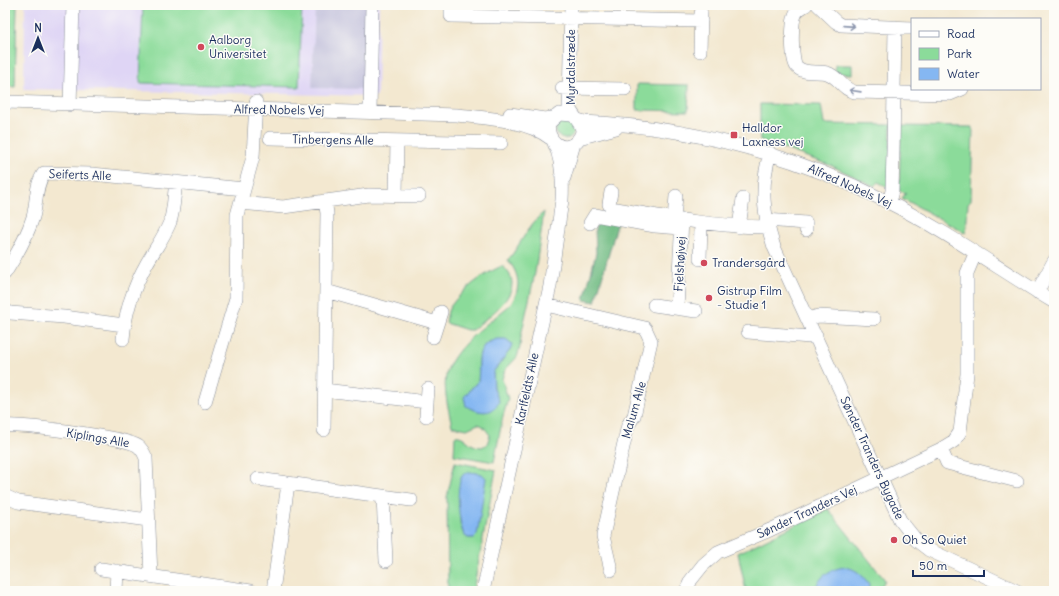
<svg xmlns="http://www.w3.org/2000/svg" width="1059" height="596" viewBox="0 0 1059 596" font-family="Delius,sans-serif">
	<rect width="100%" height="100%" fill="#fdfcf7"/>
	<filter id="ink" filterUnits="userSpaceOnUse"><feTurbulence type="fractalNoise" baseFrequency=".025" numOctaves="2"/><feDisplacementMap in="SourceGraphic" scale="8" xChannelSelector="R" yChannelSelector="G"/><feConvolveMatrix kernelMatrix="1 2 1 2 8 2 1 2 1" color-interpolation-filters="sRGB"/></filter>
	<filter id="wash" filterUnits="userSpaceOnUse"><feTurbulence type="fractalNoise" baseFrequency=".012" numOctaves="4" result="noise"/><feDisplacementMap in="SourceGraphic" scale="16" xChannelSelector="R" yChannelSelector="G"/><feGaussianBlur stdDeviation="0.9" result="paint"/><feColorMatrix in="noise" values="0 0 0 0 0 0 0 0 0 0 0 0 0 0 0 0 0 1.4 0 .05"/><feComposite in="paint" operator="in"/></filter>
	<g filter="url(#wash)">
		<rect width="100%" height="100%" fill="#f3e8d0"/>
		<path fill="#dfd5f5" d="M25 5H379L377 96 24 89Z"/>
		<path fill="#c3c1db" d="M315 5H367L364 89 312 88Z"/>
		<path fill="#8bdb9a" stroke="#53857c" fill-rule="evenodd" d="M5 5H17L15 87 5 86Z
			M143 5H302L299 87 140 83Z
			M835 65H852V74L837 73 835 71Z
			M637 84 689 85 688 111 637 110Z
			M760 104 821 105 824 124 891 125 889 188 878 182 874 186 832 166 760 140Z
			M556 130a9 9 0 1 1 18 0a9 9 0 1 1-18 0Z
			M901 126 973 127 971 200 968 203 966 233 902 198 906 193 899 191Z
			M544 212 535 273 521 336 520 347 517 357 505 370 502 379 508 399 503 416 494 462 454 455 455 436C466 434 467 447 482 447L487 444 490 435 483 426 478 424 467 429 452 426C449 410 442 388 447 371 456 345 490 322 511 304 521 288 520 275 508 260 521 244 528 225 544 212ZM489 341 510 350 493 372 494 389 499 401 468 392 478 381C480 367 475 351 489 341Z
			M502 266C531 289 489 316 472 330H467L446 323C447 318 447 311 450 307 462 290 483 274 502 266Z
			M455 462 496 470 473 591H448L447 497ZM461 477 474 538H468L464 535 460 524Z
			M828 509 885 580 879 591H746L738 553Z"/>
		<path fill="#70bb82" stroke="#467570" d="M603 219 618 222 595 302 584 300 596 253 595 228Z"/>
		<path fill="#85b7f2" stroke="#5073a8" d="M497 339H506L512 344 510 350 493 372 494 389 499 401C494 416 478 413 466 406L464 397 478 381C481 361 473 346 497 339Z
			M470 472 482 474 486 478 477 535 474 538H468L464 535C459 523 455 488 462 476 464 473 467 473 470 472Z
			M845 567C857 569 862 575 869 584L868 591H814C820 576 829 569 845 567Z"/>
	</g>
	<g filter="url(#ink)">
		<g fill="none" stroke-linecap="round" stroke-linejoin="round">
			<g stroke="#878c97" stroke-width="14">
				<path id="minor" d="M451 5V16L701 21
					M571 5 569 106C571 118 591 127 577 141 563 156 545 139 549 123L559 114 572 115
					M806 5C803 7 798 9 796 13 791 21 791 61 797 67 805 75 818 70 827 73 839 77 843 90 855 92L950 94 962 89
					M818 5 836 22 841 25 912 28
					M700 51 701 13
					M562 88 625 89
					M5 102 457 115C485 118 528 120 550 138
					M70 105 73 5
					M370 112 372 5
					M510 114 545 119 552 118
					M578 120 584 122C691 127 793 154 888 202 946 231 999 269 1054 302
					M270 138 501 143
					M579 138 616 128
					M770 153C760 188 763 213 774 247L900 520 916 540 929 550 1017 591
					M564 178 574 144
					M611 192 609 204 611 208C663 217 715 227 768 227
					M396 195 397 141
					M889 202 892 191 893 151 895 27
					M241 203 283 207 369 195 419 196
					M674 219 676 196
					M766 220 806 223V230
					M590 223 595 215 655 226 681 228
					M739 227 743 199
					M700 259 701 223
					M5 273C16 256 27 237 33 217 37 203 35 185 44 173L92 174 244 189
					M326 291 437 323
					M1037 292 1054 261
					M546 305 645 328 651 341 634 416 628 425 603 536 611 570
					M654 305 696 311
					M677 308 682 221
					M5 310 10 313 64 317 124 325
					M808 319 818 316 874 319
					M748 332 810 337 816 335
					M433 337 441 312
					M123 339C125 313 134 286 147 263 155 249 164 237 170 222 174 210 174 195 176 182
					M324 390 427 402
					M205 402 236 298 237 215 253 157 256 102
					M426 416 428 389
					M5 426C21 424 125 437 138 446 142 449 144 453 146 458L151 576
					M324 430 327 213 325 201
					M941 449 947 463 1017 481
					M258 479 411 500
					M5 496 18 502 148 520
					M383 497 386 561
					M101 569 251 591
					M116 591 117 571
					M273 591 288 484
					M483 591 550 286 562 200C563 182 562 159 554 143
					M686 591 691 580 703 565 718 552 770 530 941 449 954 441 960 432 967 374V273L975 254"/>
			</g>
			<use href="#minor" stroke="#fff" stroke-width="13"/>
		</g>
		<defs><path id="oneway-shaft" d="M-6 0H5M1.5-3L5.5 0L1.5 3" fill="none" stroke-width="1.6" stroke-linecap="round" stroke-linejoin="round"/></defs>
		<g stroke="#8d97ae">
			<use href="#oneway-shaft" transform="translate(849 26) rotate(4)"/>
			<use href="#oneway-shaft" transform="translate(855 91) rotate(-172)"/>
		</g>
	</g>
	<g fill="#d1495b" stroke="#fdfcf7" stroke-width="1.5">
		<circle cx="201" cy="47" r="4"/>
		<rect x="730" y="131" width="8" height="8" rx="2"/>
		<circle cx="704" cy="263" r="4"/>
		<circle cx="709" cy="298" r="4"/>
		<circle cx="894" cy="540" r="4"/>
	</g>
	<g text-anchor="middle" stroke-width="3" stroke-linejoin="round" paint-order="stroke">
		<g font-size="12" fill="#1b2f5e" stroke="#fdfcf7" text-anchor="start">
			<text x="209" y="44">Aalborg<tspan x="209" dy="14">Universitet</tspan></text>
			<text x="742" y="132">Halldor<tspan x="742" dy="14">Laxness vej</tspan></text>
			<text x="712" y="267">Trandersgård</text>
			<text x="717" y="295">Gistrup Film<tspan x="717" dy="14">- Studie 1</tspan></text>
			<text x="902" y="544">Oh So Quiet</text>
		</g>
		<g font-size="12" fill="#1b2f5e" stroke="#fdfcf7">
			<text transform="translate(571 67) rotate(-90)" y="4">Myrdalstræde</text>
			<text transform="translate(279 110) rotate(1)" y="4">Alfred Nobels Vej</text>
			<text transform="translate(333 140) rotate(1)" y="4">Tinbergens Alle</text>
			<text transform="translate(80 175) rotate(2)" y="4">Seiferts Alle</text>
			<text transform="translate(850 186) rotate(24)" y="4">Alfred Nobels Vej</text>
			<text transform="translate(680 264) rotate(-87)" y="4">Fjelshøjvej</text>
			<text transform="translate(527 389) rotate(-78)" y="4">Karlfeldts Alle</text>
			<text transform="translate(634 410) rotate(-74)" y="4">Malum Alle</text>
			<text transform="translate(98 438) rotate(10)" y="4">Kiplings Alle</text>
			<text transform="translate(872 458) rotate(65)" y="4">Sønder Tranders Bygade</text>
			<text transform="translate(807 512) rotate(-25)" y="4">Sønder Tranders Vej</text>
		</g>
	</g>
	<rect width="1059" height="596" fill="none" stroke="#fdfcf7" stroke-width="20"/>
	<rect x="911" y="18" width="130" height="72" fill="#fdfcf7" stroke="#a3aaba"/>
	<rect x="919" y="31" width="20" height="6" fill="#ffffff" stroke="#a3aaba"/>
	<text x="947" y="38" font-size="12" fill="#1b2f5e">Road</text>
	<rect x="919" y="48" width="20" height="12" fill="#8bdb9a" stroke="#a3aaba"/>
	<text x="947" y="58" font-size="12" fill="#1b2f5e">Park</text>
	<rect x="919" y="68" width="20" height="12" fill="#85b7f2" stroke="#a3aaba"/>
	<text x="947" y="78" font-size="12" fill="#1b2f5e">Water</text>
	<g transform="translate(38 38)" stroke="#fdfcf7" stroke-width="3" paint-order="stroke">
	<path d="M0-3L7 15L0 10L-7 15Z" fill="#1b2f5e"/>
	<text y="-6" font-size="11" font-weight="bold" text-anchor="middle" fill="#1b2f5e">N</text>
	</g>
	<path d="M913 570v6h71v-6" fill="none" stroke="#1b2f5e" stroke-width="2"/>
	<text x="919" y="570" font-size="12" fill="#1b2f5e" stroke="#fdfcf7" stroke-width="3" paint-order="stroke">50 m</text>
</svg>
